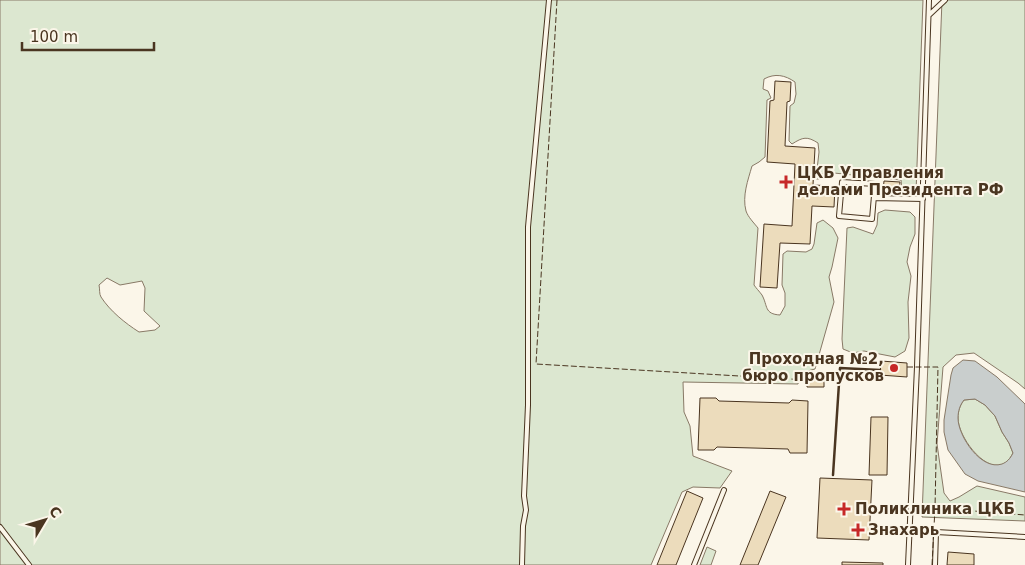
<svg xmlns="http://www.w3.org/2000/svg" width="1025" height="565" viewBox="0 0 1025 565" font-family="'DejaVu Sans',sans-serif">
	<rect width="100%" height="100%" fill="#fbf6e9"/>
	<path fill="#dce7d0" stroke="#887966" fill-rule="evenodd" d="M0 0H923L916 193 912 197H904L902 190 901 180 834 173H823L819 179H816L819 152 818 143C807 136 803 137 792 144L789 141 790 106 794 103 796 94 795 82C785 75 775 73 764 79L763 89 768 91 771 98 767 100 765 157 759 162 752 166C748 180 742 196 746 211 748 217 754 223 758 228L754 285C756 288 759 291 762 295 768 306 764 314 780 315L785 306V293L782 285 783 254 787 251 806 252 812 249 814 244 817 223 823 220 833 228 838 238 832 267 829 277 834 302 815 369 800 373 798 384 683 382 684 412 690 426 693 456 732 471 720 488 693 487 682 492 651 565H0ZM107 278 120 285 142 281 145 288 144 311 160 326 155 330 139 332C125 323 110 311 101 297 99 294 100 289 99 285Z
		M942 0H1025V389L1018 383 974 353 956 355 943 367 937 444 944 493 950 501 959 497 977 486 1025 497V521L922 517Z
		M885 210 910 212 915 217V234L910 247 907 262 911 276 908 302 909 338 905 351 895 357 864 351 853 353 843 349 842 339 847 228 853 227 873 234 877 225 878 213Z
		M975 399 985 405 995 416 1002 432 1009 443 1013 453C996 488 958 440 958 418 958 411 960 405 964 400Z
		M707 547 716 551 711 565H700Z"/>
	<path fill="#c9cecd" stroke="#887966" fill-rule="evenodd" d="M963 360 975 361 997 377 1025 404V492L978 481 965 474 948 450 944 432V420L951 375 953 368ZM975 399 985 405 995 416 1002 432 1009 443 1013 453C1010 459 1007 462 1002 464 981 471 958 436 958 418 958 411 960 405 964 400Z"/>
	<path fill="#ecdcbc" stroke="#4a3520" d="M775 81 791 82 790 101 787 102 785 146 815 148 813 185 835 186 834 207 812 206 810 244 780 243 777 288 760 287 764 224 792 226 795 164 767 162 770 101 774 100Z
		M884 181 900 182 899 192 883 191Z
		M881 361 907 363V377L880 375Z
		M807 374H824V387H807Z
		M700 398H716L719 401 789 403 792 400 808 401 807 453H790L788 449 717 447 714 450H698Z
		M871 417H888L887 475H869Z
		M820 478 872 480 869 540 817 538Z
		M687 491 703 498 676 565H657Z
		M770 491 786 497 758 565H740Z
		M948 552 974 554V565H947Z
		M842 562 883 563V565H842Z"/>
	<g fill="none" stroke-linecap="round" stroke-linejoin="round">
		<g stroke="#4a3520" stroke-width="6">
			<path id="lane" d="M929 15 945 0
				M842 182 875 184 872 219 839 216Z
				M874 198 923 199
				M0 527 29 565
				M522 565 523 526 526 510 524 496 528 405V227L549 0
				M694 565 724 490
				M908 565 917 367 929 0
				M935 565 936 532 1025 537"/>
		</g>
		<use href="#lane" stroke="#fbf6e9" stroke-width="4"/>
		<path stroke="#4a3520" stroke-width="1" stroke-dasharray="6 2.5" stroke-linecap="butt" d="M557 0 536 364 807 380
			M907 367H938L935 508 1025 515
			M932 565 935 508"/>
		<path stroke="#4a3520" stroke-width="2.5" d="M833 475 840 368 880 370"/>
	</g>
	<g fill="#c62828" stroke="#fbf6e9" stroke-width="2">
		<path d="M783.5 174.5h5v5h5v5h-5v5h-5v-5h-5v-5h5z"/>
		<circle cx="894" cy="368" r="5"/>
		<path d="M841.5 501.5h5v5h5v5h-5v5h-5v-5h-5v-5h5z"/>
		<path d="M855.5 522.5h5v5h5v5h-5v5h-5v-5h-5v-5h5z"/>
	</g>
	<g text-anchor="middle" stroke-width="4" stroke-linejoin="round" paint-order="stroke">
		<g font-size="15" font-weight="bold" fill="#4a3520" stroke="#fbf6e9" text-anchor="start">
			<text x="797" y="178">ЦКБ Управления<tspan x="797" dy="17">делами Президента РФ</tspan></text>
			<text x="884" y="364" text-anchor="end">Проходная №2,<tspan x="884" dy="17">бюро пропусков</tspan></text>
			<text x="855" y="514">Поликлиника ЦКБ</text>
			<text x="868" y="535">Знахарь</text>
		</g>
	</g>
	<g transform="translate(45 520) rotate(52)" stroke="#fbf6e9" stroke-width="4" paint-order="stroke">
	<path d="M0-4L9 19L0 12L-9 19Z" fill="#4a3520"/>
	<text y="-8" font-size="14" font-weight="bold" text-anchor="middle" fill="#4a3520">С</text>
	</g>
	<path d="M22 42v8h132v-8" fill="none" stroke="#4a3520" stroke-width="2.5"/>
	<text x="30" y="42" font-size="15" fill="#4a3520" stroke="#fbf6e9" stroke-width="4" paint-order="stroke">100 m</text>
</svg>
